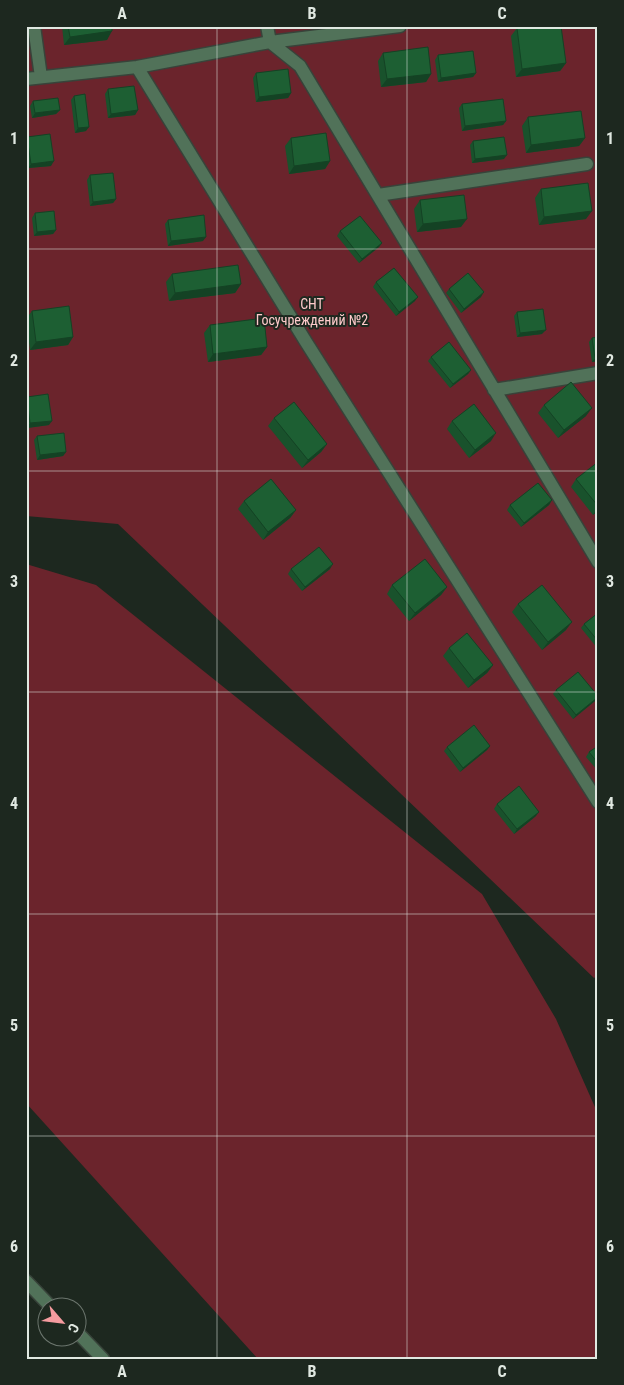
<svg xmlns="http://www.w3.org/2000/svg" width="624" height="1385" viewBox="0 0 624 1385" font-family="'Roboto Condensed',sans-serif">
	<rect width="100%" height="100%" fill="#1d281f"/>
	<path fill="#6b242c" d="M26 26H598V975L594 978 118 524 26 516Z
		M26 564 96 585 482 894 556 1019 598 1114V1359H258L26 1103Z"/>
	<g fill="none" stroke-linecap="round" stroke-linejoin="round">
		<g stroke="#38433a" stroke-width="15">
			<path id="minor" d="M34 26 41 77
				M267 26 270 42 300 66 598 562
				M137 67 306 342 598 802
				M26 79 137 67 270 42 400 26
				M378 195 587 164
				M494 390 598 373
				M26 1281 52 1308
				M78 1333 103 1359"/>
		</g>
		<use href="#minor" stroke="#517259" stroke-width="12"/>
	</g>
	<path fill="#19522c" d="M62 26H112L107 40 64 45Z
		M517 28 566 63 560 71 516 77 511 36Z
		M383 53 431 74 426 82 381 87 378 61Z
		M438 55 476 73 473 77 438 82 435 60Z
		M256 73 291 93 288 98 256 102 253 78Z
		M108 89 138 110 135 115 108 118 105 94Z
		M74 96 86 131 75 133 71 100Z
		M33 101 60 110 56 114 32 118 30 106Z
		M462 104 506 121 503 125 462 131 459 108Z
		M528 117 585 138 579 146 526 153 522 126Z
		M27 137 51 166 28 168 26 158V138Z
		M291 138 330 161 325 169 289 174 285 146Z
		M473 141 504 159 472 163 470 145Z
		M90 175 116 199 113 203 90 206 87 180Z
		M541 189 586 219 539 225 535 198Z
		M420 200 461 227 417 232 414 209Z
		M35 213 56 230 53 234 34 236 32 218Z
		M168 220 203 241 168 246 165 224Z
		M340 231 382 243 379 247 359 263 337 236Z
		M172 274 241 284 235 293 169 301 166 282Z
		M376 282 415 301 396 316 373 287Z
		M449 289 481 297 461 313 446 293Z
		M32 311 73 337 68 345 30 350 26 319Z
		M517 312 542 334 517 337 514 316Z
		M210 325 267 347 261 355 208 362 204 333Z
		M592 338 598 361 592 362 589 342Z
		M431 357 471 370 468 374 450 388 428 361Z
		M27 397 49 425 27 428 26 421Z
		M544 405 586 416 558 438 538 413Z
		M274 418 327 444 321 452 302 468 268 426Z
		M452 421 491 441 469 458 447 429Z
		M37 436 66 452 63 456 37 460 34 440Z
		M598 462V511L593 515 571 487 576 479Z
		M552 500 549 505 521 527 507 510 510 505Z
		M244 501 296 510 290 518 263 540 238 509Z
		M291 569H330L302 591 288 574Z
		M392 585 447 587 441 595 409 621 387 594Z
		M518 604 566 630 542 650 512 612Z
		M598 613V649L581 628 584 624Z
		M449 648 493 665 487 673 468 688 443 656Z
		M556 690 595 701 573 719 553 694Z
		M490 746 487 750 460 772 444 751 447 747Z
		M598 746V771L586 757 589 752Z
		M497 804 536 816 514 834 494 809Z"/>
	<path fill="#144224" d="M112 31 107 40 64 45 70 37Z
		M566 63 560 71 516 77 522 69Z
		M476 73 473 77 438 82 441 78Z
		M431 74 426 82 381 87 387 79Z
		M291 93 288 98 256 102 259 97Z
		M60 110 56 114 32 118 35 113Z
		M138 110 135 115 108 118 111 114Z
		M506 121 503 125 462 131 465 126Z
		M89 127 86 131 75 133 78 128Z
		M585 138 579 146 526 153 531 145Z
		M507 155 504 159 472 163 475 159Z
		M54 161 51 166 28 168 31 164Z
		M330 161 325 169 289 174 294 166Z
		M116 199 113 203 90 206 93 202Z
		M592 211 586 219 539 225 544 217Z
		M467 219 461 227 417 232 423 224Z
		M56 230 53 234 34 236 37 232Z
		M206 237 203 241 168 246 171 241Z
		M382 243 379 247 359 263 362 259Z
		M241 284 235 293 169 301 175 293Z
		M484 292 481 297 461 313 464 309Z
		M418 297 415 301 396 316 399 312Z
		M546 330 542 334 517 337 520 333Z
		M73 337 68 345 30 350 36 342Z
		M267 347 261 355 208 362 213 354Z
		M598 357V361L592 362 595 358Z
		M471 370 468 374 450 388 453 384Z
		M592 408 586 416 558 438 564 430Z
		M52 421 49 425 27 428 30 423Z
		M496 433 491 441 469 458 475 450Z
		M327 444 321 452 302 468 308 460Z
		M66 452 63 456 37 460 40 455Z
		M552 500 549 505 521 527 524 523Z
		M598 507V511L593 515Z
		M296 510 290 518 263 540 268 532Z
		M333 564 330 569 302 591 305 587Z
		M447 587 441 595 409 621 415 613Z
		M572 622 566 630 542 650 548 642Z
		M493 665 487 673 468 688 474 680Z
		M598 697 595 701 573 719 576 715Z
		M490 746 487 750 460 772 463 768Z
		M539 812 536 816 514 834 517 829Z"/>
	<path fill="#1d5f33" stroke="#144224" d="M68 26H112V31L70 37Z
		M532 26H561L566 63 522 69 517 28Z
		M428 47 431 74 387 79 383 53Z
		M473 51 476 73 441 78 438 55Z
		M288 69 291 93 259 97 256 73Z
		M134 86 138 110 111 114 108 89Z
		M85 94 89 127 78 128 74 96Z
		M58 98 60 110 35 113 33 101Z
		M503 99 506 121 465 126 462 104Z
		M581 111 585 138 531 145 528 117Z
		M326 133 330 161 294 166 291 138Z
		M50 134 54 161 31 164 27 137Z
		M504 137 507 155 475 159 473 141Z
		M113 173 116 199 93 202 90 175Z
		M588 183 592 211 544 217 541 189Z
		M464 195 467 219 423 224 420 200Z
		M54 211 56 230 37 232 35 213Z
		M204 215 206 237 171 241 168 220Z
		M360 216 382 243 362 259 340 231Z
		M238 265 241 284 175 293 172 274Z
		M394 268 418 297 399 312 376 282Z
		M468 273 484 292 464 309 449 289Z
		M69 306 73 337 36 342 32 311Z
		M543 309 546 330 520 333 517 312Z
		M264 318 267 347 213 354 210 325Z
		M598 337V357L595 358 592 338Z
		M449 342 471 370 453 384 431 357Z
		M571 382 592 408 564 430 544 405Z
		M48 394 52 421 30 423 27 397Z
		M294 402 327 444 308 460 274 418Z
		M474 404 496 433 475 450 452 421Z
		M64 433 66 452 40 455 37 436Z
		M598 462V506L576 479Z
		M271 479 296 510 268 532 244 501Z
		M538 483 552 500 524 523 510 505Z
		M319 547 333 564 305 587 291 569Z
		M425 559 447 587 415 613 392 585Z
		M542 585 572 622 548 642 518 604Z
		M598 613V641L584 624Z
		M467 633 493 665 474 680 449 648Z
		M578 672 598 696V697L576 715 556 690Z
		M474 725 490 746 463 768 447 747Z
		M598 746V763L589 752Z
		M519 786 539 812 517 829 497 804Z"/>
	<path fill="none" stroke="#e0e8e1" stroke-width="1" stroke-opacity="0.55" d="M217 26V1359M407 26V1359M26 249H598M26 471H598M26 692H598M26 914H598M26 1136H598"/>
	<g text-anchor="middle" stroke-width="4" stroke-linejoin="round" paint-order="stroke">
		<g font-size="14" fill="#ffcacb" stroke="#1d281f">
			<text x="312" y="309">СНТ<tspan x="312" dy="16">Госучреждений №2</tspan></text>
		</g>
	</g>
	<rect width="624" height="1385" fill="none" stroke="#1d281f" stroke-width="55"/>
	<g transform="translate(62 1322) rotate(118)"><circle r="24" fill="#1d281f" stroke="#6b756d"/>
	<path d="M0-4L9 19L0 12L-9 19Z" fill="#f59b9f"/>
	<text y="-8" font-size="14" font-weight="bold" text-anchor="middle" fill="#e0e8e1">С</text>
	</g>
	<rect x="28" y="28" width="568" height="1330" fill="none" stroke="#e0e8e1" stroke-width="2"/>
	<g font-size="16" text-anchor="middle" font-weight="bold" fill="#e0e8e1">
		<text x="122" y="19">A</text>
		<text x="312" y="19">B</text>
		<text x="502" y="19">C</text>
		<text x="14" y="144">1</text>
		<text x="610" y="144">1</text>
		<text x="14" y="366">2</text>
		<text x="610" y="366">2</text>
		<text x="14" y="587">3</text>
		<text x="610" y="587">3</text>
		<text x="14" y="809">4</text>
		<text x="610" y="809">4</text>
		<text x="14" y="1031">5</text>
		<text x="610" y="1031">5</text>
		<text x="14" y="1252">6</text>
		<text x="610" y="1252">6</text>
		<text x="122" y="1377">A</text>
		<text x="312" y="1377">B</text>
		<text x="502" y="1377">C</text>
	</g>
</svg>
